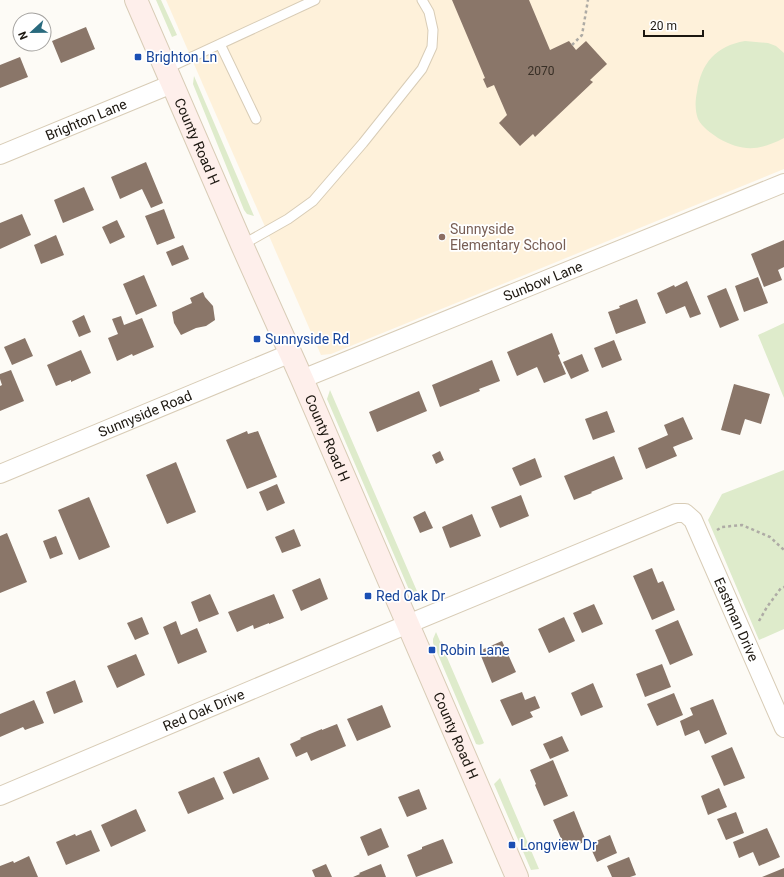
<svg xmlns="http://www.w3.org/2000/svg" width="784" height="877" viewBox="0 0 784 877" font-family="Roboto,sans-serif">
	<rect width="100%" height="100%" fill="#fdfbf6"/>
	<path fill="#fef1da" d="M166 0H784V169L331 354 321 355Z"/>
	<path fill="#deebcb" d="M156 0H161L177 35 172 37Z
		M745 41 768 43 776 46 784 53V138C759 151 743 152 718 138 711 133 702 127 698 119 695 111 695 101 697 92 701 63 716 46 745 41Z
		M194 76 254 216 247 214 244 210 193 84Z
		M784 323V398L758 335Z
		M330 390 420 598 416 596 410 592 327 399Z
		M784 470V629L759 640 708 520 722 494Z
		M436 632 484 743C481 745 479 745 476 744L433 643V639Z
		M500 778 539 869 531 870 494 784Z"/>
	<path fill="#8a7669" d="M452 0H529L550 50 569 41 576 50 586 41 607 64 590 80 593 82 535 137 533 134 520 146 499 123 507 115 494 85 487 88 483 79 485 78Z
		M86 27 95 49 61 63 52 41Z
		M20 57 28 77 0 88V65Z
		M146 162 163 203 151 208 142 189 120 199 111 177Z
		M84 187 94 210 63 223 54 200Z
		M164 209 175 238 157 245 145 216Z
		M22 214 31 235 0 249V223Z
		M117 220 125 237 110 244 102 227Z
		M56 235 64 255 41 264 34 245Z
		M784 240V267L778 270 782 280 764 287 751 254Z
		M183 245 189 259 172 266 166 252Z
		M144 275 157 306 136 315 123 284Z
		M758 277 768 303 744 312 735 286Z
		M687 281 701 314 690 318 685 306 666 314 657 293 674 285 675 287Z
		M726 288 739 320 720 328 707 296Z
		M203 292 205 297 213 306 215 320 206 326 196 328 181 335 174 323 172 312 192 303 190 298Z
		M637 299 646 323 616 334 608 312 620 308 619 306Z
		M84 315 91 332 79 337 72 321Z
		M121 316 124 325 142 318 154 347 133 356 132 354 117 361 108 338 118 334 112 319Z
		M552 333 560 354 558 355 566 374 544 383 537 367 517 376 507 352Z
		M25 338 33 356 12 365 4 347Z
		M614 340 622 360 602 368 594 348Z
		M81 350 91 373 71 382V380L56 386 47 365Z
		M582 354 589 371 571 379 563 362Z
		M492 360 500 381 479 389 480 391 440 407 432 385Z
		M11 370 24 401 0 411V386L2 385 0 379V374Z
		M734 384 770 394 761 424 745 419 740 435 721 430Z
		M419 391 427 411 377 432 369 412Z
		M607 411 615 432 593 440 585 419Z
		M683 417 693 439 673 447 677 456 646 469 638 448 668 435 664 425Z
		M247 431 248 434 258 431 277 477 247 489 226 440Z
		M440 451 444 460 436 464 432 455Z
		M614 456 623 479 591 492 592 493 574 500 564 476Z
		M535 458 542 477 520 486 512 468Z
		M176 462 196 512 167 524 146 475Z
		M277 484 285 503 267 511 259 492Z
		M521 495 529 516 500 528 491 507Z
		M89 497 110 547 79 560 58 510Z
		M425 511 433 528 420 533 413 517Z
		M472 514 481 536 450 548 442 527Z
		M294 529 301 546 282 553 275 537Z
		M7 533 27 582 0 593V536Z
		M56 536 63 554 50 559 43 541Z
		M652 568 658 583 663 581 675 610 652 620 633 576Z
		M320 578 328 599 301 611 292 590Z
		M210 594 219 614 199 622 191 602Z
		M274 594 284 618 269 624V623L254 629 253 625 237 632 228 612Z
		M594 604 603 624 582 633 573 613Z
		M142 617 149 634 135 640 127 623Z
		M564 617 575 641 549 653 538 629Z
		M678 620 693 655 670 665 655 630Z
		M176 621 181 635 197 628 207 652 178 664 163 627Z
		M502 641 516 672 492 683 479 651Z
		M136 654 145 675 117 688 107 666Z
		M662 664 671 687 645 697 636 674Z
		M75 680 83 702 54 714 46 692Z
		M593 683 603 707 581 716 571 693Z
		M522 692 525 700 535 696 540 708 530 712 533 717 512 726 500 700Z
		M674 693 683 715 657 726 647 704Z
		M713 699 727 734 705 744 699 730 685 736 680 721 693 715 690 708Z
		M34 700 44 723 25 730 23 727 0 737V714Z
		M382 705 391 727 357 741 347 719Z
		M337 724 346 746 311 761 307 752 296 757 290 744 301 739 300 738 322 729V730Z
		M562 736 569 751 550 759 543 744Z
		M732 747 745 778 724 786 711 756Z
		M259 757 269 779 233 794 223 772Z
		M553 760 568 796 544 806 535 785 536 784 530 770Z
		M214 777 224 799 188 814 178 792Z
		M719 788 727 807 708 815 701 796Z
		M419 789 427 809 407 817 398 797Z
		M136 809 146 831 111 847 101 825Z
		M574 811 586 841 566 850 553 820Z
		M736 812 744 833 726 840 717 819Z
		M381 828 389 847 368 856 360 837Z
		M767 828 780 857 759 866 753 852 739 858 733 842Z
		M91 830 100 851 66 865 56 842 75 834 76 836Z
		M610 835 617 853 597 862 589 844Z
		M443 839 453 863 416 877 407 855 422 849V847Z
		M29 856 38 877H0V866L13 861 14 863Z
		M629 857 636 875 630 877H612L607 866Z
		M326 864 332 877H315L312 870Z
		M381 864 386 877H353L360 874 359 873Z
		M784 868V877H762Z"/>
	<g fill="none" stroke-linecap="round" stroke-linejoin="round">
		<g stroke="#d8ccb6" stroke-width="11">
			<path id="lane" d="M220 44 256 119
				M166 69 315 0
				M242 245 288 219 313 201 363 143 422 69 432 47 433 30 429 12 422 0"/>
		</g>
		<g stroke="#d8ccb6" stroke-width="20">
			<g id="street">
				<path id="s1" d="M0 155 172 84"/>
				<path id="s2" d="M302 379 784 183"/>
				<path id="s3" d="M0 474 291 353"/>
				<path id="s4" d="M0 796 408 624 676 513H685L693 520 784 728"/>
			</g>
		</g>
		<g stroke="#d8ccb6" stroke-width="24">
			<g id="secondary">
				<path id="s5" d="M136 0 242 245 302 379 517 877"/>
			</g>
		</g>
		<path stroke="#aeaba5" stroke-width="2.5" stroke-dasharray="3 3" stroke-linecap="butt" d="M572 45 582 35 588 0
			M717 530 722 527 742 525 770 537 784 550
			M759 621 767 607 781 588 784 587"/>
		<use href="#lane" stroke="#fff" stroke-width="9"/>
		<use href="#street" stroke="#fff" stroke-width="18"/>
		<use href="#secondary" stroke="#feefeb" stroke-width="22"/>
	</g>
	<g fill="#1a4fb4" stroke="#fff" stroke-width="1.5">
		<rect x="134" y="53" width="8" height="8" rx="2"/>
		<rect x="253" y="335" width="8" height="8" rx="2"/>
		<rect x="364" y="592" width="8" height="8" rx="2"/>
		<rect x="428" y="646" width="8" height="8" rx="2"/>
		<rect x="508" y="841" width="8" height="8" rx="2"/>
	</g>
	<circle fill="#8d6e63" stroke="#fff" stroke-width="1.5" cx="442" cy="237" r="4"/>
	<g text-anchor="middle" stroke-width="3.5" stroke-linejoin="round" paint-order="stroke">
		<g font-size="12" fill="#382f26">
			<text x="541" y="75">2070</text>
		</g>
		<g font-size="14" fill="#164399" stroke="#fff" text-anchor="start">
			<text x="146" y="62">Brighton Ln</text>
			<text x="265" y="344">Sunnyside Rd</text>
			<text x="376" y="601">Red Oak Dr</text>
			<text x="440" y="655">Robin Lane</text>
			<text x="520" y="850">Longview Dr</text>
		</g>
		<g font-size="14" fill="#1c1710" stroke="#fff">
			<text dy="5" stroke="none"><textPath href="#s1" startOffset="93">Brighton Lane</textPath></text>
			<text dy="5" stroke="none"><textPath href="#s5" startOffset="154">County Road H</textPath></text>
			<text dy="5" stroke="none"><textPath href="#s2" startOffset="260">Sunbow Lane</textPath></text>
			<text dy="5" stroke="none"><textPath href="#s3" startOffset="157">Sunnyside Road</textPath></text>
			<text dy="5" stroke="none"><textPath href="#s5" startOffset="478">County Road H</textPath></text>
			<text dy="5" stroke="none"><textPath href="#s4" startOffset="861">Eastman Drive</textPath></text>
			<text dy="5" stroke="none"><textPath href="#s4" startOffset="221">Red Oak Drive</textPath></text>
			<text dy="5" stroke="none"><textPath href="#s5" startOffset="802">County Road H</textPath></text>
		</g>
		<g font-size="14" fill="#785e54" stroke="#fff" text-anchor="start">
			<text x="450" y="234">Sunnyside<tspan x="450" dy="16">Elementary School</tspan></text>
		</g>
	</g>
	<g transform="translate(32 32) rotate(248)"><circle r="19" fill="#ffffff" stroke="#a4a29f"/>
	<path d="M0-3L7 15L0 10L-7 15Z" fill="#296a7e"/>
	<text y="-6" font-size="11" font-weight="bold" text-anchor="middle" fill="#1c1710">N</text>
	</g>
	<path d="M644 30v6h59v-6" fill="none" stroke="#1c1710" stroke-width="2"/>
	<text x="650" y="30" font-size="12" fill="#1c1710" stroke="#ffffff" stroke-width="3" paint-order="stroke">20 m</text>
</svg>
